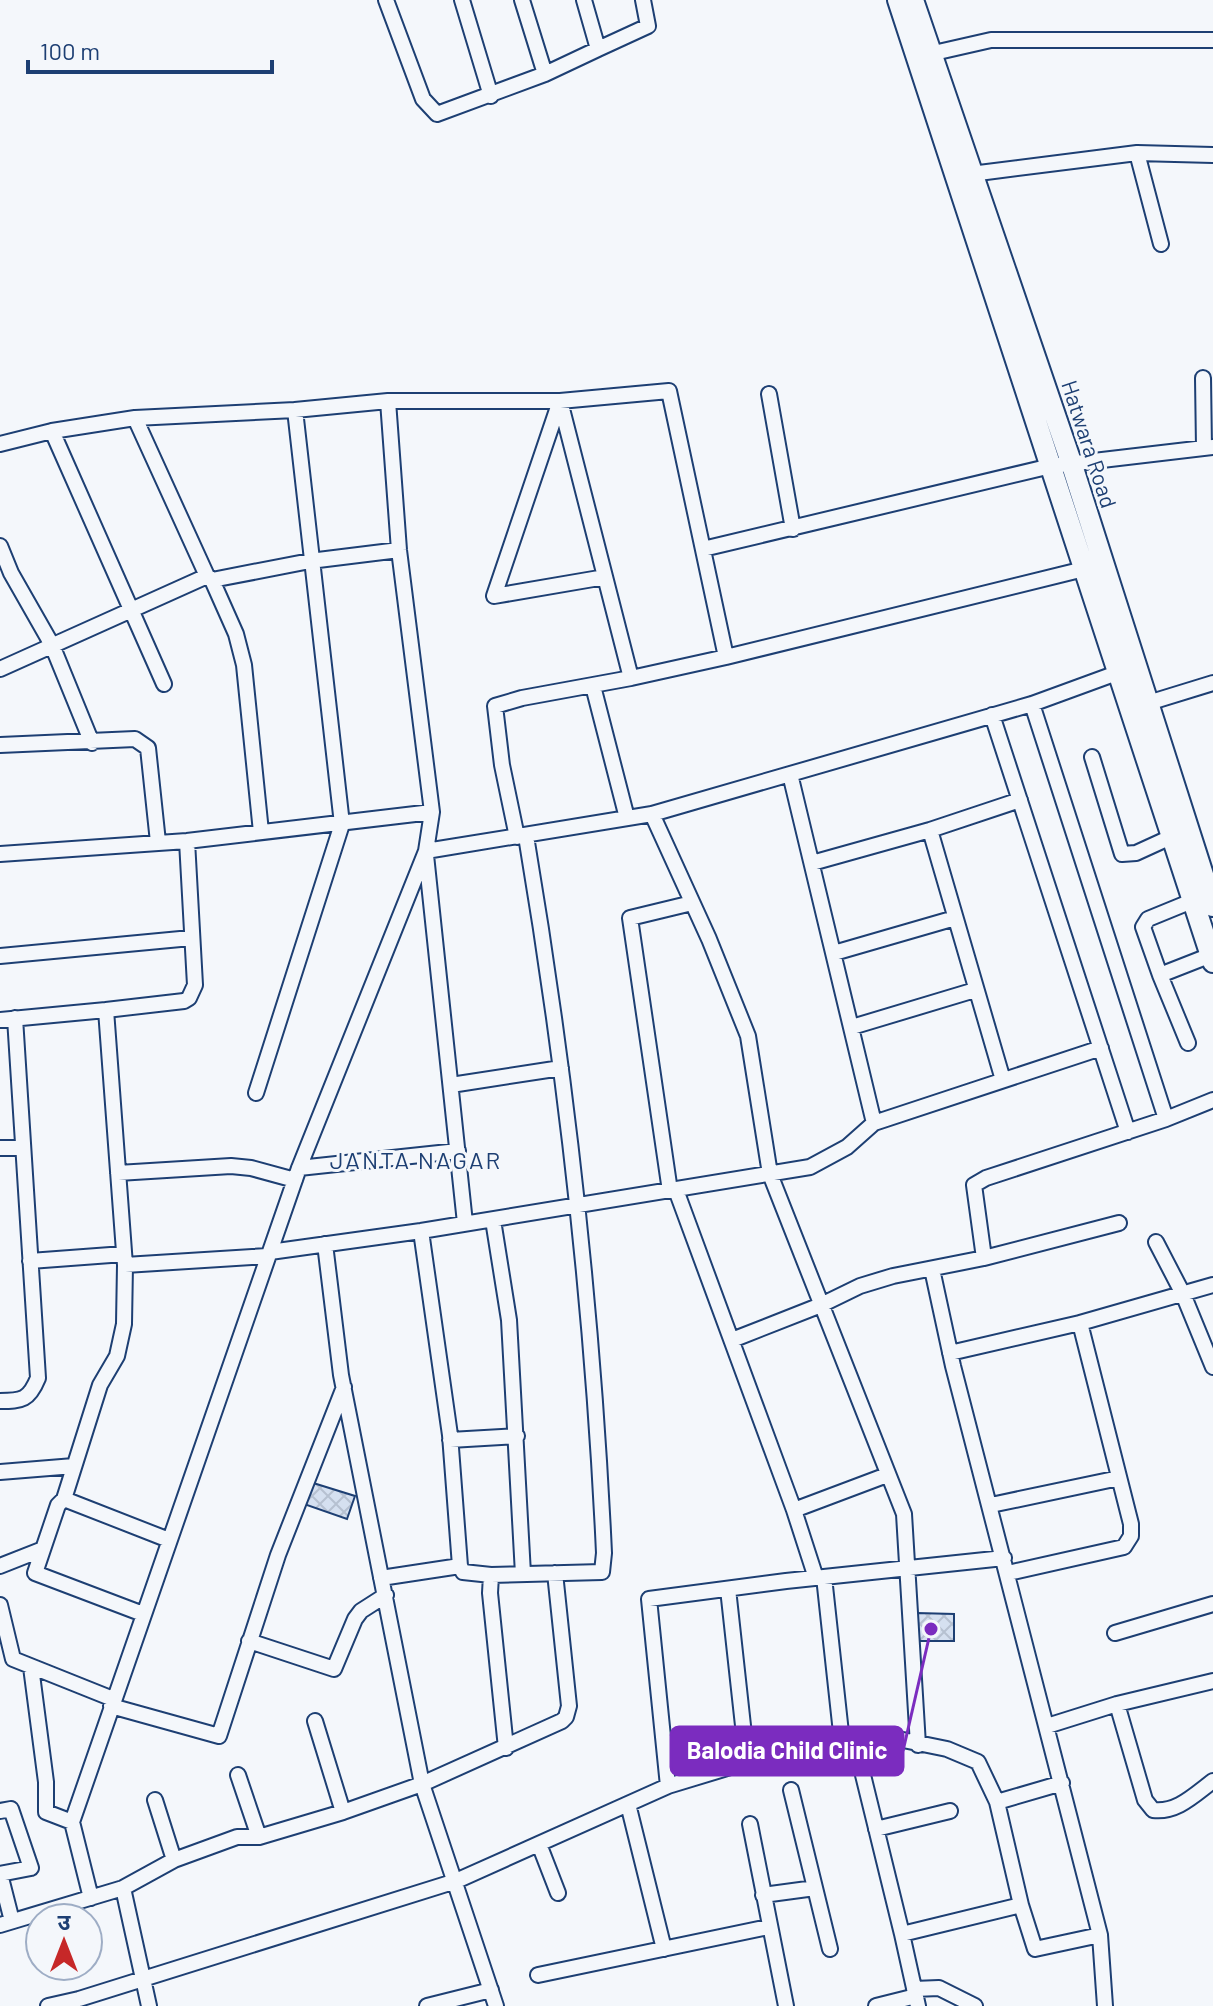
<svg xmlns="http://www.w3.org/2000/svg" width="1213" height="2006" viewBox="0 0 1213 2006" font-family="Barlow,'Noto Sans Devanagari',sans-serif">
	<defs>
		<pattern id="building-cross-hatch" width="8" height="8" patternUnits="userSpaceOnUse" patternTransform="scale(2)"><rect width="8" height="8" fill="#d5e0f0"/><path d="M0 0l8 8M0 8l8-8" fill="none" stroke="#b6c1d1"/></pattern>
	</defs>
	<rect width="100%" height="100%" fill="#f4f7fb"/>
	<path fill="url(#building-cross-hatch)" stroke="#1d3f73" stroke-width="2" d="M310 1482 355 1496 347 1519 301 1503Z
		M917 1613 954 1614V1641H917Z"/>
	<g fill="none" stroke-linecap="round" stroke-linejoin="round">
		<g stroke="#1d3f73" stroke-width="18">
			<path id="street" d="M386 0 423 99 437 114 545 74 598 49
				M462 0 491 96
				M522 0 545 74
				M584 0 598 49 648 26 643 0
				M925 55 991 40H1213
				M1137 153 1161 244
				M963 175 1137 153 1213 155
				M1203 378 1204 448
				M769 394 793 529
				M135 418 207 576 212 580 236 634 244 665 261 832
				M0 444 52 431
				M0 546 11 573 52 645 92 743
				M703 549 1051 466 1213 447
				M605 577 494 596 560 401 669 391 726 657
				M212 580 310 561 399 550
				M0 669 207 576
				M164 684 52 431 135 418 295 410 388 401H560L631 678 726 657 1084 569
				M593 686 627 818
				M1148 703 1213 683
				M1032 704 1166 1119
				M992 715 1128 1132
				M0 745 135 739 148 748 158 842
				M1092 757 1122 854 1136 853 1171 837
				M790 774 874 1123
				M652 814 709 939 748 1036 770 1174 904 1514 918 1745
				M930 830 1003 1080
				M517 837 502 765 495 706 522 698 631 678
				M426 851 652 814 1032 704 1125 670
				M0 854 187 841 432 812
				M426 855 465 1223
				M812 863 930 830 1020 800
				M834 953 955 918
				M0 956 191 938
				M1160 975 1211 955
				M0 1020 106 1010
				M852 1027 975 990
				M1188 1043 1160 975 1143 927 1148 919 1192 901
				M451 1085 561 1068
				M256 1093 342 824 295 410
				M0 1148H23
				M299 1168 458 1151
				M118 1173 231 1166 251 1168 295 1180
				M676 1190 794 1510 887 1475
				M670 1191 630 918 692 903
				M493 1220 509 1320 523 1574
				M421 1231 450 1435 460 1566 463 1572 491 1575
				M1156 1242 1183 1294 1213 1367
				M325 1244 341 1375 422 1784 496 2006
				M270 1252 421 1231 810 1167 847 1147 874 1123 1101 1048
				M984 1258 1119 1223
				M30 1261 124 1254
				M125 1265 268 1256
				M932 1269 953 1366 1100 1935 1105 2006
				M1080 1323 1213 1285
				M732 1340 821 1305 860 1286 893 1276 984 1258 974 1185 986 1178 1166 1119 1213 1100
				M950 1353 1080 1323 1131 1524V1536L1124 1547 1008 1573
				M0 1401C22 1401 29 1400 38 1378L15 1018
				M450 1440 517 1436
				M0 1472 74 1466
				M64 1499 58 1505 35 1573 143 1614
				M991 1505 1119 1478
				M794 1510 816 1578
				M169 1540 64 1499 100 1385 117 1356 124 1324 125 1265 106 1010 184 1001 189 998 195 985 187 841
				M0 1566 43 1549
				M824 1577 842 1742
				M381 1578 460 1566
				M728 1589 747 1762
				M0 1605 13 1659 113 1699
				M1115 1633 1213 1604
				M249 1641 334 1669 355 1619 361 1611 386 1595
				M31 1667 46 1782V1812L72 1822
				M1117 1704 1145 1800 1153 1810C1177 1813 1194 1795 1213 1781
				M111 1706 219 1736 278 1555 344 1387
				M315 1721 343 1812
				M1047 1726 1117 1704 1213 1681
				M506 1748 490 1593 491 1575 602 1572 604 1553C593 1313 566 1073 526 836
				M238 1775 259 1837
				M668 1786 649 1599 786 1581 1004 1558
				M791 1790 830 1949
				M155 1800 174 1860
				M997 1802 1062 1783
				M628 1804 664 1949
				M0 1811 11 1809 31 1868 0 1874
				M750 1824 786 2006
				M876 1829 950 1811
				M539 1844 558 1893
				M0 1874 12 1921
				M123 1888 149 2006
				M763 1895 815 1888
				M91 1898 72 1822 299 1168 426 851 432 812 399 550 388 401
				M1021 1905 1035 1949 1100 1935
				M0 1925 123 1888 174 1860 237 1837H259L343 1812 422 1784 562 1721 566 1717 569 1706 555 1573
				M902 1934 918 2006
				M538 1975 768 1927
				M914 1989 939 1988 975 2006
				M48 2006 79 1999 456 1881 668 1786 747 1762 832 1742 903 1740 947 1749 978 1762 997 1802 1021 1905 902 1934 863 1775
				M427 2006 491 1990
				M876 2006 916 1996"/>
		</g>
		<g stroke="#1d3f73" stroke-width="24">
			<path id="secondary" d="M898 0 1213 962
				M913 0 1071 462 1213 906"/>
		</g>
		<use href="#street" stroke="#f4f7fb" stroke-width="14"/>
		<use href="#secondary" stroke="#f4f7fb" stroke-width="20"/>
	</g>
	<g text-anchor="middle" stroke-width="6" stroke-linejoin="round" paint-order="stroke">
		<g font-size="22" fill="#1d3f73" stroke="#f4f7fb">
			<text transform="translate(1089 444) rotate(72)" y="8">Hatwara Road</text>
		</g>
		<g font-size="24" letter-spacing="2" fill="#1d3f73" stroke="#f4f7fb">
			<text x="416" y="1169">JANTA NAGAR</text>
		</g>
	</g>
	<path fill="none" stroke="#7b2cbf" stroke-width="3" d="M931 1629L903 1751"/>
	<circle fill="#7b2cbf" stroke="#f4f7fb" stroke-width="3" cx="931" cy="1629" r="8"/>
	<rect fill="#7b2cbf" stroke="#7b2cbf" stroke-width="3" x="671" y="1727" width="232" height="48" rx="8"/>
	<g font-size="24" text-anchor="middle" font-weight="bold" fill="#fff">
		<text x="787" y="1759">Balodia Child Clinic</text>
	</g>
	<g transform="translate(64 1942)"><circle r="38" fill="#f4f7fb" stroke="#9eadc5" stroke-width="2"/>
	<path d="M0-6L14 30L0 20L-14 30Z" fill="#c62828"/>
	<text y="-12" font-size="22" font-weight="bold" text-anchor="middle" fill="#1d3f73">उ</text>
	</g>
	<path d="M28 60v12h244v-12" fill="none" stroke="#1d3f73" stroke-width="4"/>
	<text x="40" y="60" font-size="24" fill="#1d3f73" stroke="#f4f7fb" stroke-width="6" paint-order="stroke">100 m</text>
</svg>
